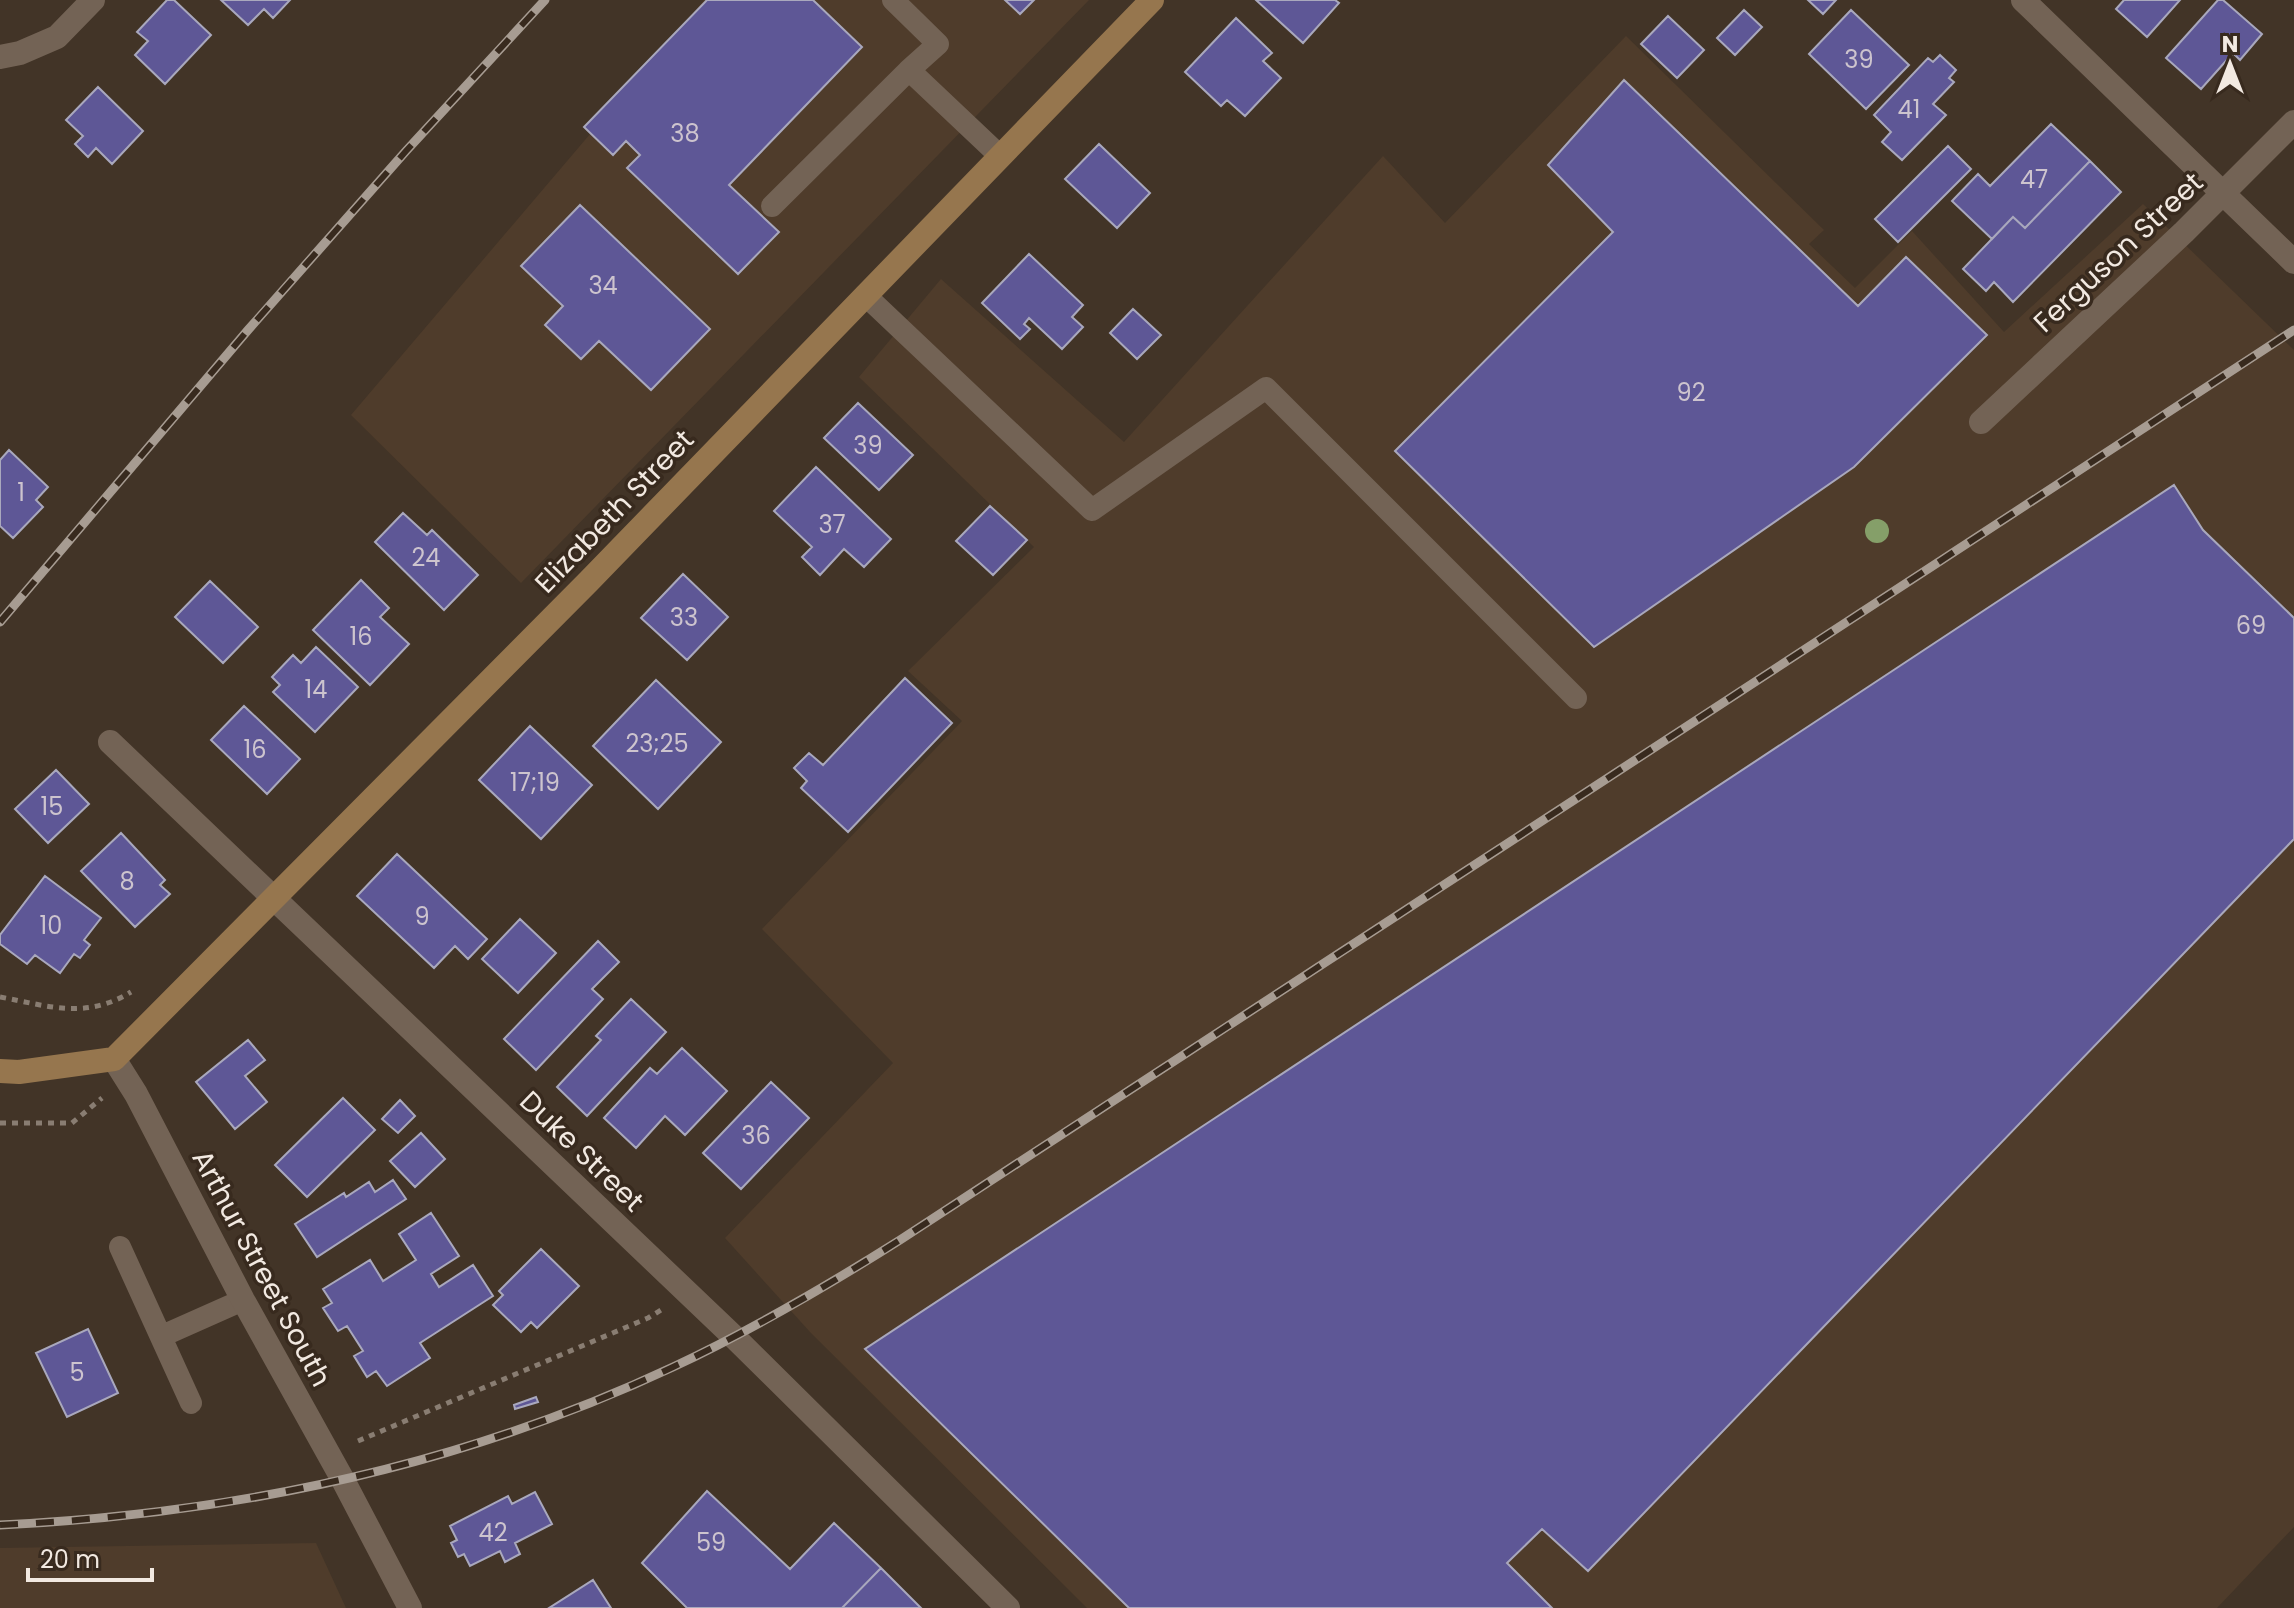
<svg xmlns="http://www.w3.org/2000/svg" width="2294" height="1608" viewBox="0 0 2294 1608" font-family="Poppins,sans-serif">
	<rect width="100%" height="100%" fill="#423427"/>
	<path fill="#4f3c2b" d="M704 0H1089L521 583 351 415Z
		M1626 36 1824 230 1809 244 1855 288 1912 231 2004 332 2143 204 2294 350V1527L2217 1608H1087L810 1332 725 1238 893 1063 762 929 962 721 908 671 1034 547 859 377 941 279 1124 442 1383 156 1445 223Z
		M316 1543 346 1608H0V1548Z"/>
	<path fill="#5e5796" stroke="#a9a8bd" stroke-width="2" d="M167 0H174L211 35 165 84 135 55 148 41 137 32Z
		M221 0H290L273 18 264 9 248 25Z
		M707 0H813L862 47 729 185 779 232 738 274 627 168 640 155 626 141 613 155 584 127Z
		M1005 0H1034L1020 14Z
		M1256 0H1335L1339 3 1303 43Z
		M1808 0H1836L1823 14Z
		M2124 0H2180L2147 37 2116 9Z
		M2218 0H2223L2262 34 2240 60 2233 53 2201 89 2166 58Z
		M1744 10 1762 27 1735 55 1717 38Z
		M1851 10 1909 65 1866 109 1809 54Z
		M1668 16 1704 50 1677 78 1641 44Z
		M1236 18 1272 53 1263 61 1281 78 1245 116 1227 100 1221 106 1185 72Z
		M1940 55 1956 70 1949 78 1954 82 1933 104 1946 115 1902 160 1882 142 1891 132 1874 115 1928 58 1933 62Z
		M1624 80 1858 306 1906 257 1987 335 1854 467 1594 647 1395 451 1613 232 1548 165Z
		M98 87 143 131 112 164 96 148 88 157 75 144 83 136 66 120Z
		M2051 124 2090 161 2025 228 2013 217 1992 239 1952 201 1978 174 1990 186Z
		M1099 144 1150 193 1117 228 1065 179Z
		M1948 146 1971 169 1898 242 1875 219Z
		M2090 161 2121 192 2013 302 1994 282 1986 291 1963 269 2013 217 2025 228Z
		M580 205 710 329 651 390 599 341 581 359 545 325 563 306 521 266Z
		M1029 254 1083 305 1072 317 1083 327 1062 349 1029 318 1024 324 1030 329 1020 339 982 303Z
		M1133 309 1161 335 1137 359 1110 333Z
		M858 403 913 455 879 490 824 438Z
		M9 450 48 487 36 500 43 507 13 538 0 526V460Z
		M816 467 891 539 864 567 844 549 820 575 802 557 812 547 774 511Z
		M2174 485 2203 530 2294 618V839L1588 1571 1542 1529 1507 1563 1552 1608H1129L865 1349Z
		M990 506 1027 540 993 575 956 541Z
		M403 513 427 535 432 530 478 575 444 610 375 542Z
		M683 574 728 617 687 660 641 618Z
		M361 580 389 608 380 617 409 644 370 685 313 630Z
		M210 581 258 627 223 663 175 617Z
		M316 647 358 687 315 732 273 692 280 685 272 677 293 655 301 663Z
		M905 678 952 723 848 832 801 788 807 781 794 768 809 753 823 765Z
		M656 680 721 742 658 809 593 746Z
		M244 706 300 759 267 794 211 740Z
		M530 726 592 785 541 839 479 780Z
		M56 770 89 804 48 843 15 809Z
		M121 833 165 880 160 885 170 894 135 927 81 871Z
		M397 854 487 939 468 959 455 946 434 968 357 896Z
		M45 876 101 918 84 940 90 945 80 958 74 954 60 973 35 955 27 964 0 944V935Z
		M520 919 556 953 518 993 482 959Z
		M598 941 619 962 592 989 603 999 536 1070 504 1039Z
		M631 999 666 1032 587 1116 557 1087 601 1040 596 1036Z
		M248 1040 265 1060 245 1076 267 1102 235 1129 196 1082Z
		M682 1048 727 1091 685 1135 665 1116 636 1148 604 1118 650 1068 657 1074Z
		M771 1082 809 1118 741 1189 703 1153Z
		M343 1098 375 1130 307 1197 275 1165Z
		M400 1100 415 1116 398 1133 382 1119Z
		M421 1133 445 1159 415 1187 390 1161Z
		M393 1180 406 1199 317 1257 295 1224 344 1193 346 1197 369 1182 375 1192Z
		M431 1213 459 1256 431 1274 439 1287 473 1265 493 1296 420 1343 430 1358 387 1386 376 1371 367 1377 354 1356 363 1351 347 1326 338 1331 323 1308 332 1303 323 1289 370 1260 383 1281 416 1260 399 1234Z
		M541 1249 579 1286 537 1328 531 1322 521 1332 493 1305 503 1295 499 1291Z
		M88 1329 118 1393 67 1417 36 1353Z
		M536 1397 538 1402 515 1409 514 1405Z
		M707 1491 790 1569 834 1523 881 1568 842 1608H687L642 1563Z
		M535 1492 552 1524 515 1543 520 1554 505 1562 500 1551 470 1566 464 1554 458 1557 451 1543 457 1540 450 1526 508 1496 512 1504Z
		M881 1568 921 1608H842Z
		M593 1580 611 1608H549Z"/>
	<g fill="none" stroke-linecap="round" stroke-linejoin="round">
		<path stroke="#897d72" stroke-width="5" stroke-dasharray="6 6" stroke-linecap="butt" d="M0 997C49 1006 85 1020 131 992
			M0 1123H72L102 1098
			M358 1441 648 1318 661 1310"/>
		<path stroke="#736355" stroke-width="22" d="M893 0 938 44 909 70 1000 156
			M772 206 909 70
			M865 295 1092 510 1266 388 1576 698
			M120 1247 191 1403
			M162 1336 243 1300"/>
		<path stroke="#736355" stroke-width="24" d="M2023 0 2294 262
			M0 57 20 53 57 37 93 0
			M1981 422 2184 232 2294 122
			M110 742 734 1337 1008 1608
			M114 1059 136 1094 243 1300 343 1480 410 1608"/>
		<path stroke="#96764e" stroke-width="24" d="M0 1071 19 1072 114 1059 589 581 1152 0"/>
		<g stroke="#a79c92" stroke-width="9">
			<path id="rail" d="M0 622 248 330 406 151 545 0
				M0 1525C232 1514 462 1466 673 1367 752 1330 827 1286 900 1240L2294 330"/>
		</g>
		<use href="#rail" stroke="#382a1e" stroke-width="6" stroke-dasharray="18" stroke-linecap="butt"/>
	</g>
	<circle fill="#859f69" cx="1877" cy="531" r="12"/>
	<g text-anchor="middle" stroke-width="7" stroke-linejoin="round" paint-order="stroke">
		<g font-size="24" fill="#cdc4ce">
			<text x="1859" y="68">39</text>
			<text x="1909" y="118">41</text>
			<text x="685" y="142">38</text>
			<text x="2034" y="188">47</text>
			<text x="603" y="294">34</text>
			<text x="1691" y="401">92</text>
			<text x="868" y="454">39</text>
			<text x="21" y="501">1</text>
			<text x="832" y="533">37</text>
			<text x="426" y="566">24</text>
			<text x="684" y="626">33</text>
			<text x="2251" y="634">69</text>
			<text x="361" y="645">16</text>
			<text x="316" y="698">14</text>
			<text x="657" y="752">23;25</text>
			<text x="255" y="758">16</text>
			<text x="535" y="791">17;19</text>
			<text x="52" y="815">15</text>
			<text x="127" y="890">8</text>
			<text x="422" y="925">9</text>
			<text x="51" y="934">10</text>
			<text x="756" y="1144">36</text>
			<text x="77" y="1381">5</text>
			<text x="493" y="1541">42</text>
			<text x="711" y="1551">59</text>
		</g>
		<g font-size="28" fill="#f2e9e1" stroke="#382a1e">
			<text transform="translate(2118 252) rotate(-43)" y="10">Ferguson Street</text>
			<text transform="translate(614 511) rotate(-46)" y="10">Elizabeth Street</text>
			<text transform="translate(582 1151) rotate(44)" y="10">Duke Street</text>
			<text transform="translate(262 1268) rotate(62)" y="10">Arthur Street South</text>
		</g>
	</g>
	<g transform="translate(2230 64)" stroke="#382a1e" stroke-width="6" paint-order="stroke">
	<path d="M0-6L14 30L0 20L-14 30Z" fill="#f2e9e1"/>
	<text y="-12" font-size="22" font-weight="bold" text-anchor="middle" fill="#f2e9e1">N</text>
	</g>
	<path d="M28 1568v12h124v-12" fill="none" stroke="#f2e9e1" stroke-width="4"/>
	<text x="40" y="1568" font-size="24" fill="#f2e9e1" stroke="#382a1e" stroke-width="6" paint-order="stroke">20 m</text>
</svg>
